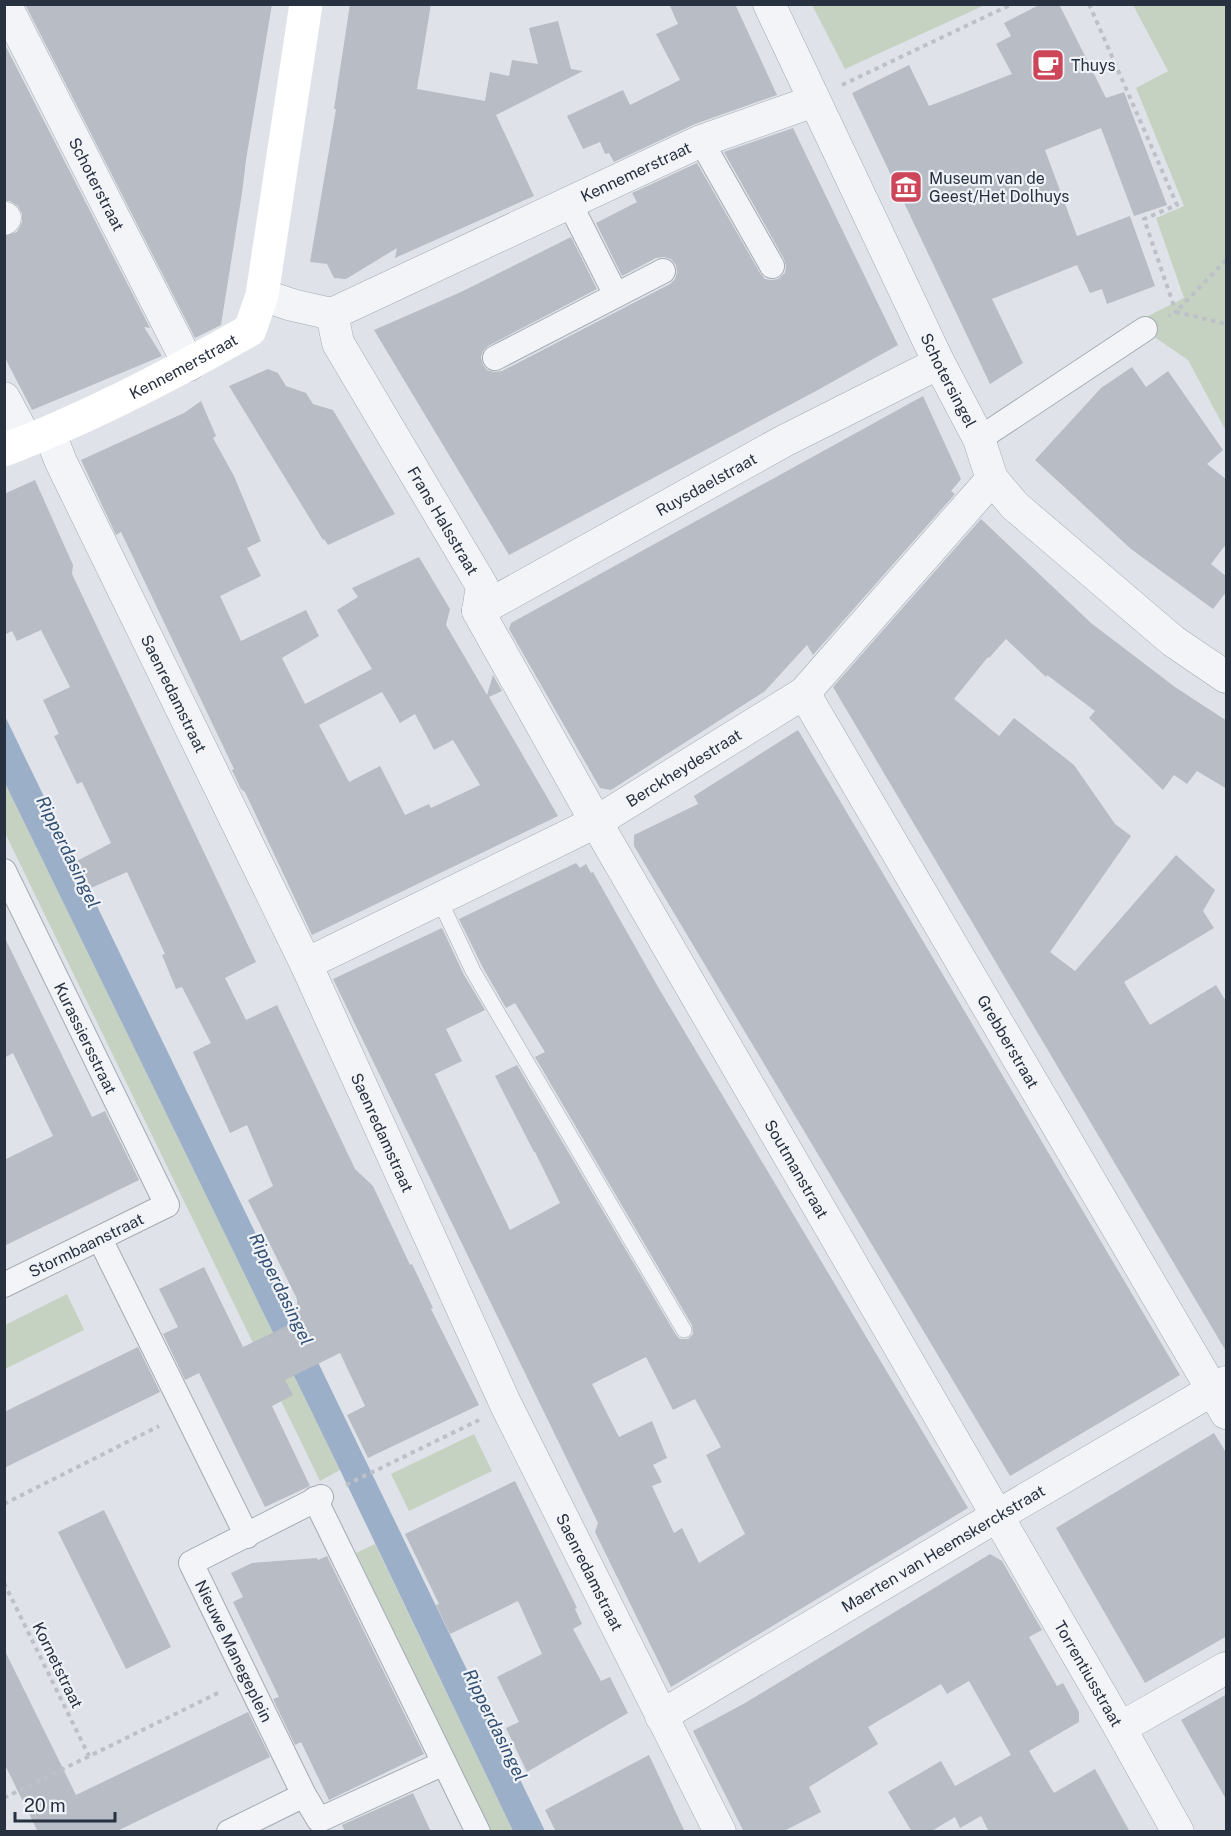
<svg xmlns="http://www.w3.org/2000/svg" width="1231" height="1836" viewBox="0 0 1231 1836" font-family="'Public Sans',sans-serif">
	<rect width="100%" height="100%" fill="#dfe3e9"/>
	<path fill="#c5d2c1" d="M812 5H985L845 69Z
		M1133 5H1226V431L1188 360 1150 334 1140 320 1184 298 1156 218 1184 206 1136 88 1168 71Z
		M5 783 340 1470 320 1481 5 833Z
		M67 1294 84 1330 5 1369V1325Z
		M474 1434 492 1471 409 1511 391 1474Z
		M375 1544 513 1831H491L356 1553Z"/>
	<path fill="#9bb0c8" d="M4 714 545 1831H513L340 1470 5 783Z"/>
	<path fill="#b7bcc5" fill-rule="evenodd" d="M25 4H272L246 160 242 193 221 325 195 338Z
		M350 4H431L417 89 485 101 490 72 509 76 512 60 538 64 529 28 558 21 571 69 583 71 496 115 534 196 395 258 397 248 346 279 334 278 327 264 310 262 336 109H334Z
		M669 4H735L777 95 695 124 614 162 609 153 605 154 600 142 583 149 567 116 623 90 630 105 680 80 656 34 678 24Z
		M1041 4H1059L1106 98 1124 92 1167 205 1134 216 1101 128 1045 150 1077 236 1130 216 1155 286 1107 304 1102 289 1090 293 1077 265 992 299 1023 363 990 384 852 93 909 65 929 106 1012 74 996 44 1011 36 1004 23Z
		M4 43 150 328 144 327 162 356 32 410 4 356V236L17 232 22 222V214L18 206 10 201H4Z
		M793 128 898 345 816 391 509 555 374 330 461 292 571 237 597 289 488 346 483 351 481 357 483 365 487 370 494 372 502 371 670 284 675 279 677 272 676 265 671 259 664 257 656 258 622 276 596 223 637 202 632 193 697 163 760 273 765 279 771 280 778 279 785 273 786 266 784 259 724 152Z
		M1132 367 1146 387 1168 371 1223 450 1207 464 1227 480V543L1211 564 1227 577V591L1213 609 1131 549 1035 460 1101 388Z
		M268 369 278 373 286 386 306 393 313 404 333 410 395 514 328 545 324 539 323 540 229 386Z
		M923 396 961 479 951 491 955 494 813 655 807 645 765 691 611 790 600 788 509 629 511 623Z
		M201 401 216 436 213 438 234 476 261 541 247 548 261 576 220 596 241 641 306 610 319 636 282 658 305 704 372 669 337 610 358 597 352 588 419 557 450 609 446 625 487 695 493 675 502 691 489 697 558 816 312 935 245 792 241 789 232 770 234 769 121 532 116 535 81 460 184 413ZM382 692 400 723 415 714 434 750 453 740 480 785 431 808 429 804 405 815 380 766 349 782 319 725Z
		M35 480 73 565 72 574 256 962 225 978 246 1020 277 1005 355 1169 373 1186 410 1265 412 1264 433 1308 431 1309 479 1405 368 1458 347 1415 365 1406 340 1353 285 1380 293 1395 272 1406 310 1486 265 1507 199 1373 185 1380 163 1334 178 1327 159 1289 204 1267 243 1347 297 1321V1299L248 1200 273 1186 247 1125 230 1133 193 1052 211 1043 182 987 176 989 162 955 165 954 127 872 91 888 77 861 111 843 82 782 77 784 54 736 59 734 43 700 70 687 41 630 17 641 12 631 4 635V494Z
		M981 519 1091 623 1175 687 1227 721V789L1197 771 1187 784 1174 775 1163 790 1089 718 1095 711 1047 675 1046 677 1006 639 989 658 988 657 954 699 999 736 1014 718 1074 765 1115 824 1131 836 1050 952 1075 971 1176 855 1215 890 1203 911 1214 928 1124 982 1150 1025 1216 985 1227 1003V1353L833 687Z
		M798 730 1180 1375 1010 1476 634 846V835L698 804 694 796Z
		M576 863 580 868 586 864 591 873 593 872 658 987 968 1508 671 1687 595 1532 598 1523 333 979 442 928 464 975 485 1010 446 1029 462 1061 435 1074 510 1230 560 1203 535 1152H534L495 1076 517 1065 676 1335 680 1339H688L693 1334 692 1325 535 1057 545 1052 515 1003 506 1008 482 966 459 919ZM646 1357 673 1410 695 1399 721 1447 706 1455 745 1534 699 1563 682 1528 674 1533 652 1486 662 1482 653 1465 667 1458 652 1421 619 1437 592 1384Z
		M4 936 92 1117 105 1111 139 1180 4 1246V1160L53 1136 13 1053 4 1058Z
		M138 1347 160 1392 4 1468V1412Z
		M1214 1433 1227 1454V1636L1145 1683 1056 1528Z
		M515 1481 577 1608 575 1609 582 1624 573 1629 601 1681 610 1677 628 1713 527 1772 506 1728 519 1722 497 1677 542 1654 518 1601 450 1634 436 1605 439 1604 405 1534Z
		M104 1510 171 1647 126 1669 58 1532Z
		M990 1554 1002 1561 1042 1630 1029 1637 1057 1686 1063 1683 1079 1712V1722L1029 1751 1054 1793 1095 1769 1130 1832H989L981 1816 960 1828 955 1817 930 1832H912L888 1792 941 1761 955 1786 1011 1755 969 1681 947 1694 941 1684 868 1727 878 1744 809 1787 821 1812 782 1832H744L693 1731 745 1703Z
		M327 1556 424 1754 329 1800 301 1742 295 1745 273 1699 279 1697 233 1602 243 1597 231 1573 252 1563 317 1558 318 1560Z
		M4 1649 76 1795 248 1712 270 1757 115 1832H38L4 1763Z
		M1227 1694V1801L1181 1720Z
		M649 1755 685 1832H556L545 1810Z
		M413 1793 431 1832H345L342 1825Z"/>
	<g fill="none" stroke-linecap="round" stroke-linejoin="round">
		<g stroke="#a4aab3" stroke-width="16">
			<path id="service" d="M439 899 473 971 684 1330"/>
		</g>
		<g stroke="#a4aab3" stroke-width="26">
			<g id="pedestrian">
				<path d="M701 141 772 266"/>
				<path d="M570 204 616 295"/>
				<path d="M495 358 663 271"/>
				<path d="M979 439 1145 329"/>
				<path id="s1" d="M4 871 167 1205 4 1285"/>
				<path d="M100 1239 247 1536"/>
				<path d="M315 1499 478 1832"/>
				<path d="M304 1795 191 1563 321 1497"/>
				<path d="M229 1832 304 1795 319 1820 444 1763"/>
			</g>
		</g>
		<g stroke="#a4aab3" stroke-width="33">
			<g id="minor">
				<path id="s2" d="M5 4 189 365"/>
				<path id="s3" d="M769 4 939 363 979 439 992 479 1015 506 1173 641 1226 677"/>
				<path d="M4 219 5 218"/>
				<path id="s4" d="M262 295 292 305 332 314 701 141 814 101"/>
				<path id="s5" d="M332 314 338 343 482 586 478 611 596 822 1120 1728 1178 1832"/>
				<path d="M4 398 27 441"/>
				<path id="s6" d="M49 432 61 462 306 964 506 1405 720 1832"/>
				<path id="s7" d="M478 611 784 441 939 363"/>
				<path id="s8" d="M804 693 1226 1413"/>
				<path id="s9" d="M306 964 596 822 804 693 992 479"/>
				<path id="s10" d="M661 1716 997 1516 1226 1382"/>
				<path d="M1120 1728 1226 1668"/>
			</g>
		</g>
		<path stroke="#bdc1c7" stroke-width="4" stroke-dasharray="4.5 4.5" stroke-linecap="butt" d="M1089 4 1177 205 1144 219 1176 312 1169 316
			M842 85 1012 4
			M1226 260 1176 312 1226 324
			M346 1485 479 1420
			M4 1504 159 1426
			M4 1583 89 1756
			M4 1798 222 1691"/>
		<use href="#service" stroke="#f2f4f7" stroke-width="15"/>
		<use href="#pedestrian" stroke="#f2f4f7" stroke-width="24"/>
		<use href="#minor" stroke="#f2f4f7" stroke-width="32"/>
		<path stroke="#fff" stroke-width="33" id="s11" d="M4 450C89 418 171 375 250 330L262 295 306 4"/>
	</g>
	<defs>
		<g id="cafe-square" transform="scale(1.725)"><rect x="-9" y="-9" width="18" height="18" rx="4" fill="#cd4558" stroke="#eff2f6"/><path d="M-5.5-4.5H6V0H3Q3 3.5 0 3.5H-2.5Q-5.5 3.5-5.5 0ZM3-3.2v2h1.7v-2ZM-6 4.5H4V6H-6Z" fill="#fff"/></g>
		<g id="museum-square" transform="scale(1.725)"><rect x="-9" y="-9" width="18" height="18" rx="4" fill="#cd4558" stroke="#eff2f6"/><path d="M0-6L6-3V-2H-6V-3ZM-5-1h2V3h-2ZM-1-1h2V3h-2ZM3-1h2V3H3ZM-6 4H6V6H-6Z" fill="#fff"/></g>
	</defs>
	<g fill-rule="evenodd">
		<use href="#cafe-square" x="1048" y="65"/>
		<use href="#museum-square" x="906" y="187"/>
	</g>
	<g text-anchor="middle" stroke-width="4.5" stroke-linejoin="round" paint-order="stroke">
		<g font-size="16" fill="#283140" stroke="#eff2f6" text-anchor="start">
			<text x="1071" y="71">Thuys</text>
			<text x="929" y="184">Museum van de<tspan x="929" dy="18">Geest/Het Dolhuys</tspan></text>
		</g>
		<g font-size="16" fill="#283140" stroke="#eff2f6">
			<text dy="6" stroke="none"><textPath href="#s4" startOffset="408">Kennemerstraat</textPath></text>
			<text dy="6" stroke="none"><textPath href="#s2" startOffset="202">Schoterstraat</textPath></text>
			<text dy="6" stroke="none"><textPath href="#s11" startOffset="198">Kennemerstraat</textPath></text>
			<text dy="6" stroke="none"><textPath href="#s3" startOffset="417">Schotersingel</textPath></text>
			<text dy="6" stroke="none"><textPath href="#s7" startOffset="261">Ruysdaelstraat</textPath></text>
			<text dy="6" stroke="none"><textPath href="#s5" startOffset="236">Frans Halsstraat</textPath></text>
			<text dy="6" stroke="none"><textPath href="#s6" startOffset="290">Saenredamstraat</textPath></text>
			<text dy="6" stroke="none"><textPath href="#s9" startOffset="426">Berckheydestraat</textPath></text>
			<text dy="6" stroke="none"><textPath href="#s1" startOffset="186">Kurassiersstraat</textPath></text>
			<text dy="6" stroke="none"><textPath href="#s8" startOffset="404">Grebberstraat</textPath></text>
			<text dy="6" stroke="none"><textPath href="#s6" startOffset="776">Saenredamstraat</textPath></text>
			<text dy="6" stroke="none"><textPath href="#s5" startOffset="980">Soutmanstraat</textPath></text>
			<text transform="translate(86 1245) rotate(-26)" y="6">Stormbaanstraat</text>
			<text dy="6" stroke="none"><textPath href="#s10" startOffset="328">Maerten van Heemskerckstraat</textPath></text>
			<text dy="6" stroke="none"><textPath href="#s6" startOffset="1262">Saenredamstraat</textPath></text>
			<text transform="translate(234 1651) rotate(64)" y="6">Nieuwe Manegeplein</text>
			<text transform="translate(58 1665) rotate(64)" y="6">Kornetstraat</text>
			<text dy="6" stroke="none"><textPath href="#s5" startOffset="1563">Torrentiusstraat</textPath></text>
		</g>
		<g font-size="18" font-style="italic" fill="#334f73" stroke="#eff2f6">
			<text transform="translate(68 852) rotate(64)" y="6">Ripperdasingel</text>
			<text transform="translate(281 1289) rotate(64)" y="6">Ripperdasingel</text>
			<text transform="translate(495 1725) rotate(64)" y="6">Ripperdasingel</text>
		</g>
	</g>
	<rect width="1231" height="1836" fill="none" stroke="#283140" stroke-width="12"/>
	<path d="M15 1812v9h100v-9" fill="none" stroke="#283140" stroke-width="3"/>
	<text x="24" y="1812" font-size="18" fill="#283140" stroke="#eff2f6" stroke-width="4.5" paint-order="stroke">20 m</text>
</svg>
